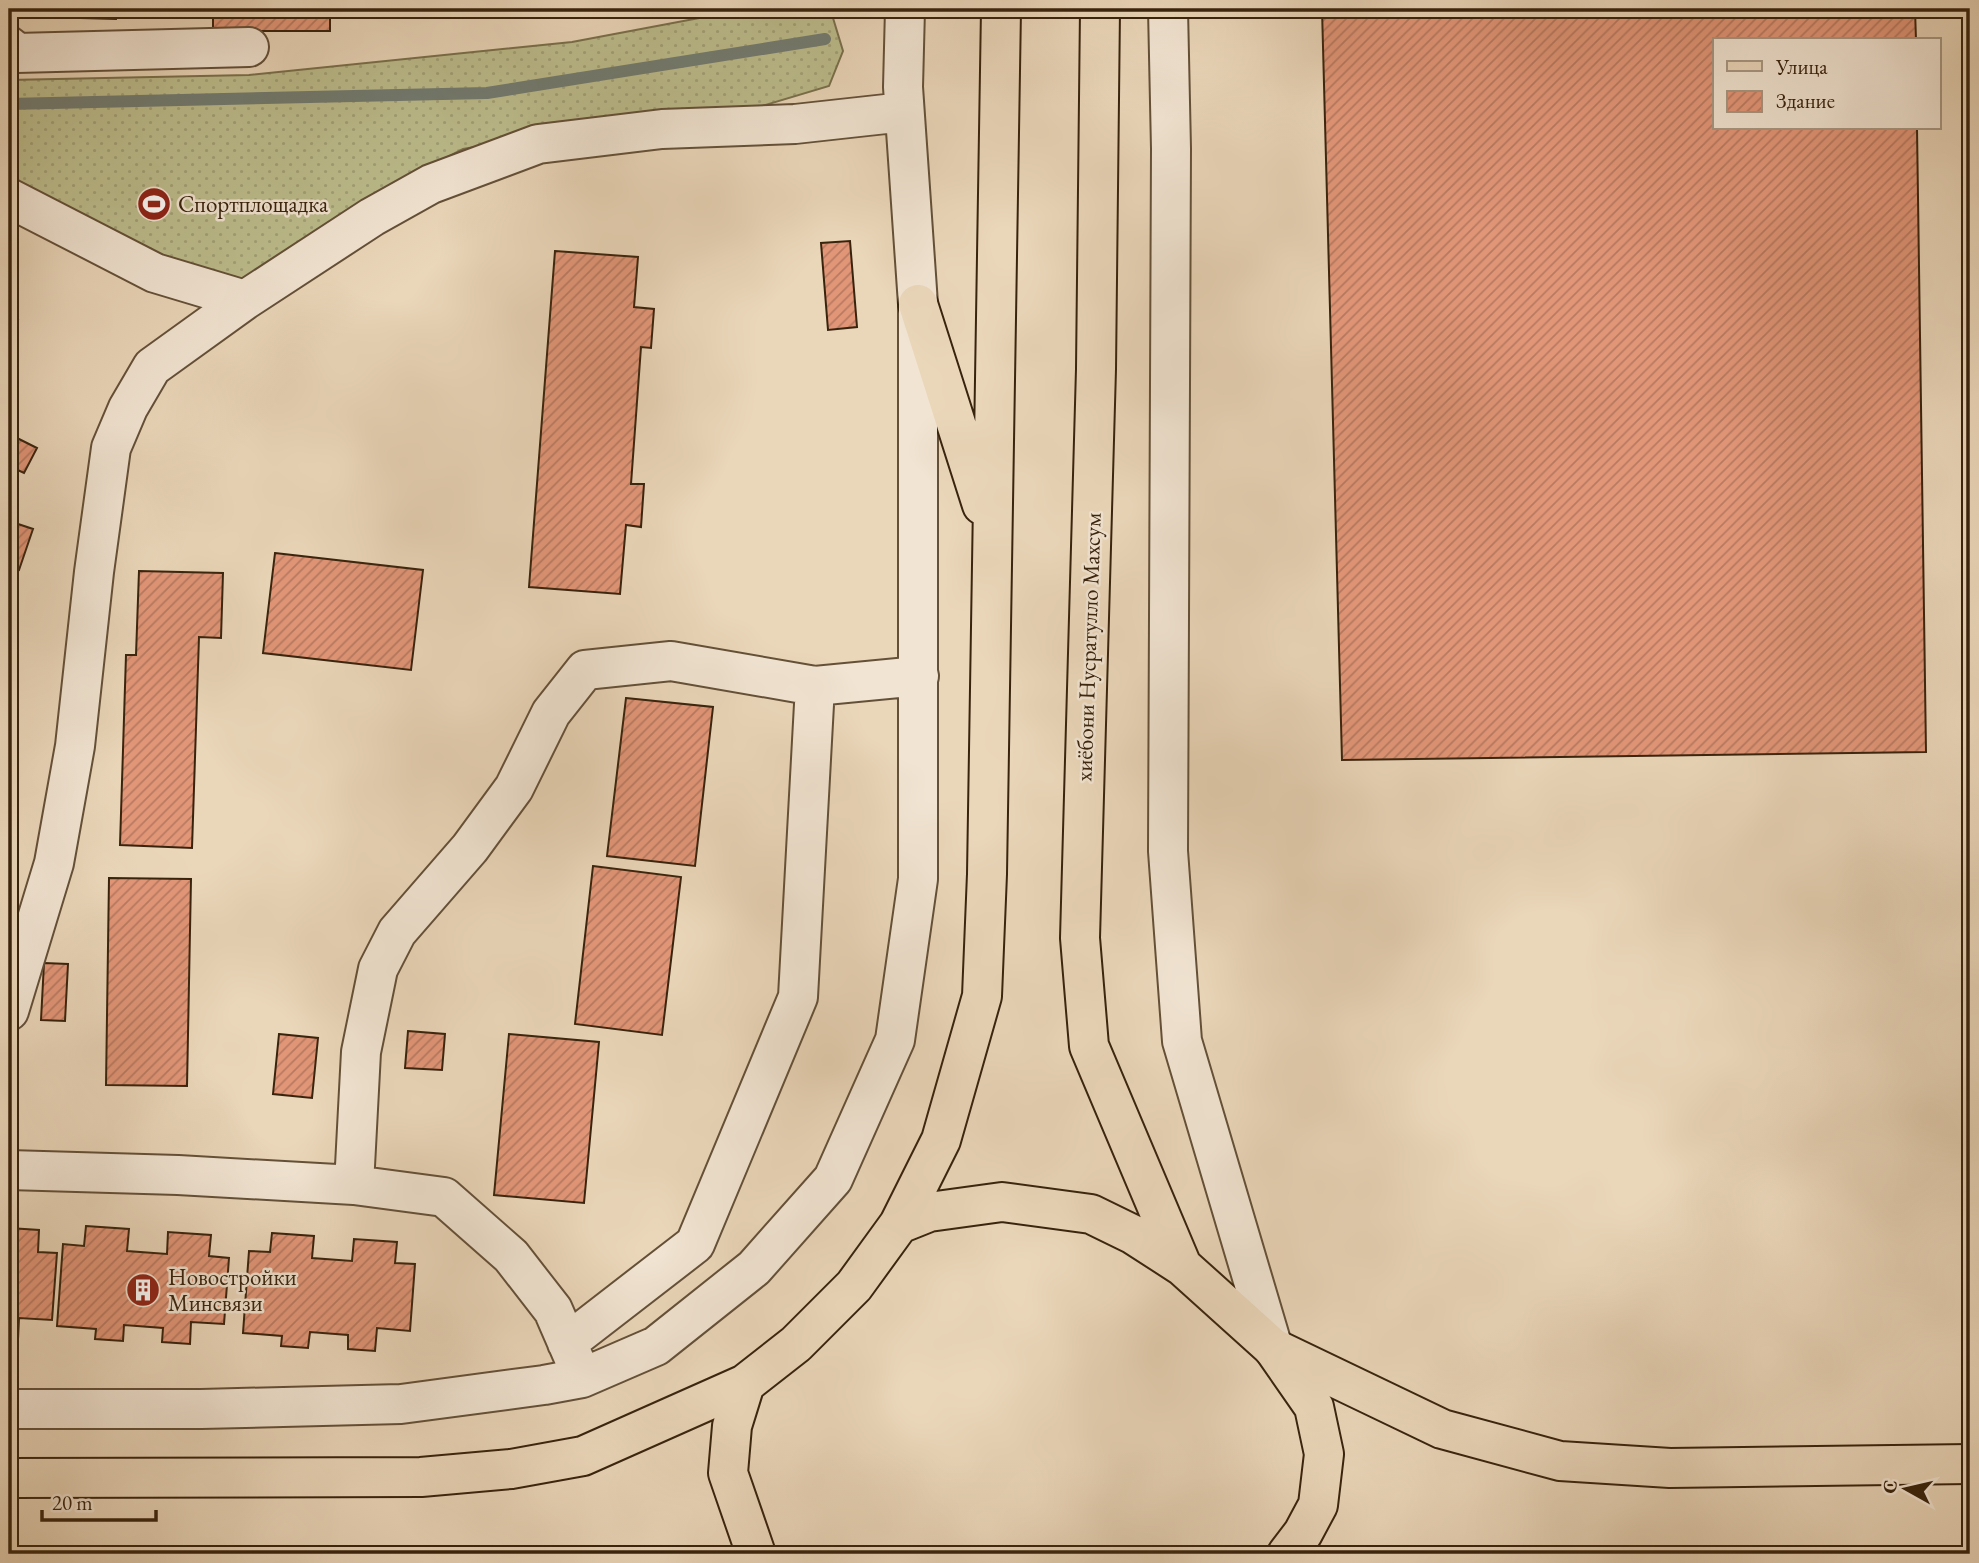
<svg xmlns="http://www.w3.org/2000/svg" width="1979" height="1563" viewBox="0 0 1979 1563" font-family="'EB Garamond',serif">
	<defs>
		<pattern id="grass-dots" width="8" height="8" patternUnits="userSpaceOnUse" patternTransform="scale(1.75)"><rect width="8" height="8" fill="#bcbc8c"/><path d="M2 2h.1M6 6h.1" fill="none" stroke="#a2a178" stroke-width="1.8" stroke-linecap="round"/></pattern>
		<pattern id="building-hatch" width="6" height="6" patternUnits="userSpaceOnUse" patternTransform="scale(1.75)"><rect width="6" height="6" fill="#e29678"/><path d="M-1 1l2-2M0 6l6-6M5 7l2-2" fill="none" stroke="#b87a61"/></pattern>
	</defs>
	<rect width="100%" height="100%" fill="#ead6b9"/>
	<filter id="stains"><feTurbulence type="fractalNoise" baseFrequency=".00286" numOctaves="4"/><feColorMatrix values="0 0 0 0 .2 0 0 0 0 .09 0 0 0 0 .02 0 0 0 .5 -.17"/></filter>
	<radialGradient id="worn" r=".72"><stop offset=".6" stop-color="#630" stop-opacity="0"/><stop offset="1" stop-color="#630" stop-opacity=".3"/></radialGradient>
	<path fill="url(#grass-dots)" stroke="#7a704c" stroke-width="2" d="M747 9H810L833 18 843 51 829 86 742 112 645 118 463 149 366 199 239 283 165 259 67 215 9 178V80L249 75 572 42Z"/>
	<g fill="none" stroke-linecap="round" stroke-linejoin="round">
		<path stroke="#727c72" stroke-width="12" d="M9 104 487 93 825 39"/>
	</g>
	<path fill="url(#building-hatch)" stroke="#38230d" stroke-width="2" d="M9 9H117L116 19 9 16Z
		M213 9H330V31H213Z
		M1322 9H1915L1916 40H1715V128H1917L1926 752 1342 760Z
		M850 241 857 327 828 330 821 243Z
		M555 251 638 257 634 307 654 309 651 348 641 347 631 484H644L641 527 626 525 620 594 529 587Z
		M9 316 18 320 9 345Z
		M9 434 37 448 24 473 9 466Z
		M9 521 33 529 19 570 9 566Z
		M275 553 423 570 411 670 263 653Z
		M139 571 223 573 221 638 199 637 192 848 120 845 126 655H136Z
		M626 698 713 707 695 866 607 856Z
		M593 866 681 877 662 1035 575 1024Z
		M109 878 191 879 187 1086 106 1085Z
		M44 963 68 964 65 1021 41 1020Z
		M408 1031 445 1034 442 1070 405 1068Z
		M279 1034 318 1038 312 1098 273 1094Z
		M509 1034 599 1042 584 1203 494 1195Z
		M86 1226 129 1229 127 1251 167 1254 168 1232 211 1235 209 1256 229 1258 224 1324 191 1322 190 1344 162 1342 163 1328 124 1325 123 1341 95 1339 96 1329 57 1326 63 1244 84 1246Z
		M9 1228 39 1230 38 1252 57 1253 52 1320 19 1318 18 1339H9Z
		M272 1233 314 1236 312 1258 352 1261 354 1239 397 1242 395 1263 415 1264 410 1331 377 1328 375 1351 348 1349V1335L310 1332 308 1348 281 1346 282 1336 243 1333 249 1251 270 1252Z"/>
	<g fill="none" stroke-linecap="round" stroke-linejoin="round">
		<g stroke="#645038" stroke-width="42">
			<path id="minor" d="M1168 9 1171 149 1168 851 1182 1041 1273 1348
				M9 46 17 53 249 47
				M9 198 155 273 245 300 372 217 431 184 538 144 662 129 795 124 904 112
				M9 1011 54 863 75 746 94 572 111 448 128 408 152 367 245 300
				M9 1170 178 1175 354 1185 444 1197 511 1256 553 1310 576 1363
				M354 1185 361 1052 378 969 397 932 470 848 514 788 551 713 585 670 671 661 815 686 919 676
				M567 1343 695 1244 798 997 815 686
				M9 1409H201L401 1404 544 1385 582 1378 656 1346 754 1268 833 1179 895 1040 918 879V304L903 87 905 9"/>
		</g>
		<g stroke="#38230d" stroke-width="42">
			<path id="major" d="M1273 1348 1442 1429 1560 1461 1670 1468 1970 1464"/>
		</g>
		<g stroke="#38230d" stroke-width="42">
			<path id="highway" d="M1100 9 1096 369 1080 938 1089 1046 1182 1266
				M918 304 982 505
				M899 1224 941 1140 982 996 987 874 1001 9
				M745 1384 732 1426 728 1473 756 1554
				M9 1478 421 1477 511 1469 583 1456 745 1384 796 1344 854 1286 899 1224 929 1212 1002 1202 1091 1214 1134 1235 1182 1266 1273 1348 1314 1407 1324 1454 1318 1505 1303 1533 1287 1554"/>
		</g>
		<use href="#minor" stroke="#f1e4d2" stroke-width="38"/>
		<use href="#major" stroke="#ead6b9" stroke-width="38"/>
		<use href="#highway" stroke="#ead6b9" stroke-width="38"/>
	</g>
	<defs>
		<g id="stadium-disc" transform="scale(1.75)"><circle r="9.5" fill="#8f2418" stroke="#f1e4d2"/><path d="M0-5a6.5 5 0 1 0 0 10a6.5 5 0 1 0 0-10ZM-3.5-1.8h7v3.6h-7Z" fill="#fff"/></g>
		<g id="building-disc" transform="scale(1.75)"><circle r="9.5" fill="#8f2418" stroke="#f1e4d2"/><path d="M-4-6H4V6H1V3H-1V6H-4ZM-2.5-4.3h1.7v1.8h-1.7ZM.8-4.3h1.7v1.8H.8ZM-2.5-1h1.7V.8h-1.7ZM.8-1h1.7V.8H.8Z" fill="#fff"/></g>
	</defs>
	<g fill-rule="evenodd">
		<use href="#stadium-disc" x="154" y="204"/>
		<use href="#building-disc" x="143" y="1290"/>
	</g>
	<g text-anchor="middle" stroke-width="5" stroke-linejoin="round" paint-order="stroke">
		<g font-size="23" fill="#38230d" stroke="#f1e4d2" text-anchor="start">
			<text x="178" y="212">Спортплощадка</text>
			<text x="168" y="1285">Новостройки<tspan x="168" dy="26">Минсвязи</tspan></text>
		</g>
		<g font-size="23" fill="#38230d" stroke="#f1e4d2">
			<text transform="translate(1088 647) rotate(-88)" y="8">хиёбони Нусратулло Махсум</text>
		</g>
	</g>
	<rect width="1979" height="1563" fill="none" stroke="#ead6b9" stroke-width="35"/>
	<rect x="10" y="10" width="1958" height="1542" fill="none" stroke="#38230d" stroke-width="3.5"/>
	<rect x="18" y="18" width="1944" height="1528" fill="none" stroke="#38230d" stroke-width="2"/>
	<rect x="1713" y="38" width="228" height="91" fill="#f1e4d2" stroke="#a79783" stroke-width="2"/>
	<rect x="1727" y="61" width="35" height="10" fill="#ead6b9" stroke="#a79783" stroke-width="2"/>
	<text x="1776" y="74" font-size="21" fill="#38230d">Улица</text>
	<rect x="1727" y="91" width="35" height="21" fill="url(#building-hatch)" stroke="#a79783" stroke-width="2"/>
	<text x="1776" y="108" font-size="21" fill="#38230d">Здание</text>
	<g transform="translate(1906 1489) rotate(278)" stroke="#f1e4d2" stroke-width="5" paint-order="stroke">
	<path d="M0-5L12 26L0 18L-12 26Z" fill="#38230d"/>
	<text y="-10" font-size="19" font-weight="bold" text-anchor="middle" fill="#38230d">С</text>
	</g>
	<path d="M42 1510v10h114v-10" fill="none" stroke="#38230d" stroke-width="3.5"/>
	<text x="52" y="1510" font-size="21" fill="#38230d" stroke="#f1e4d2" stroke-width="5" paint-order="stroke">20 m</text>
	<rect width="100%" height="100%" filter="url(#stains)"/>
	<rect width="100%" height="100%" fill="url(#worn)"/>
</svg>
